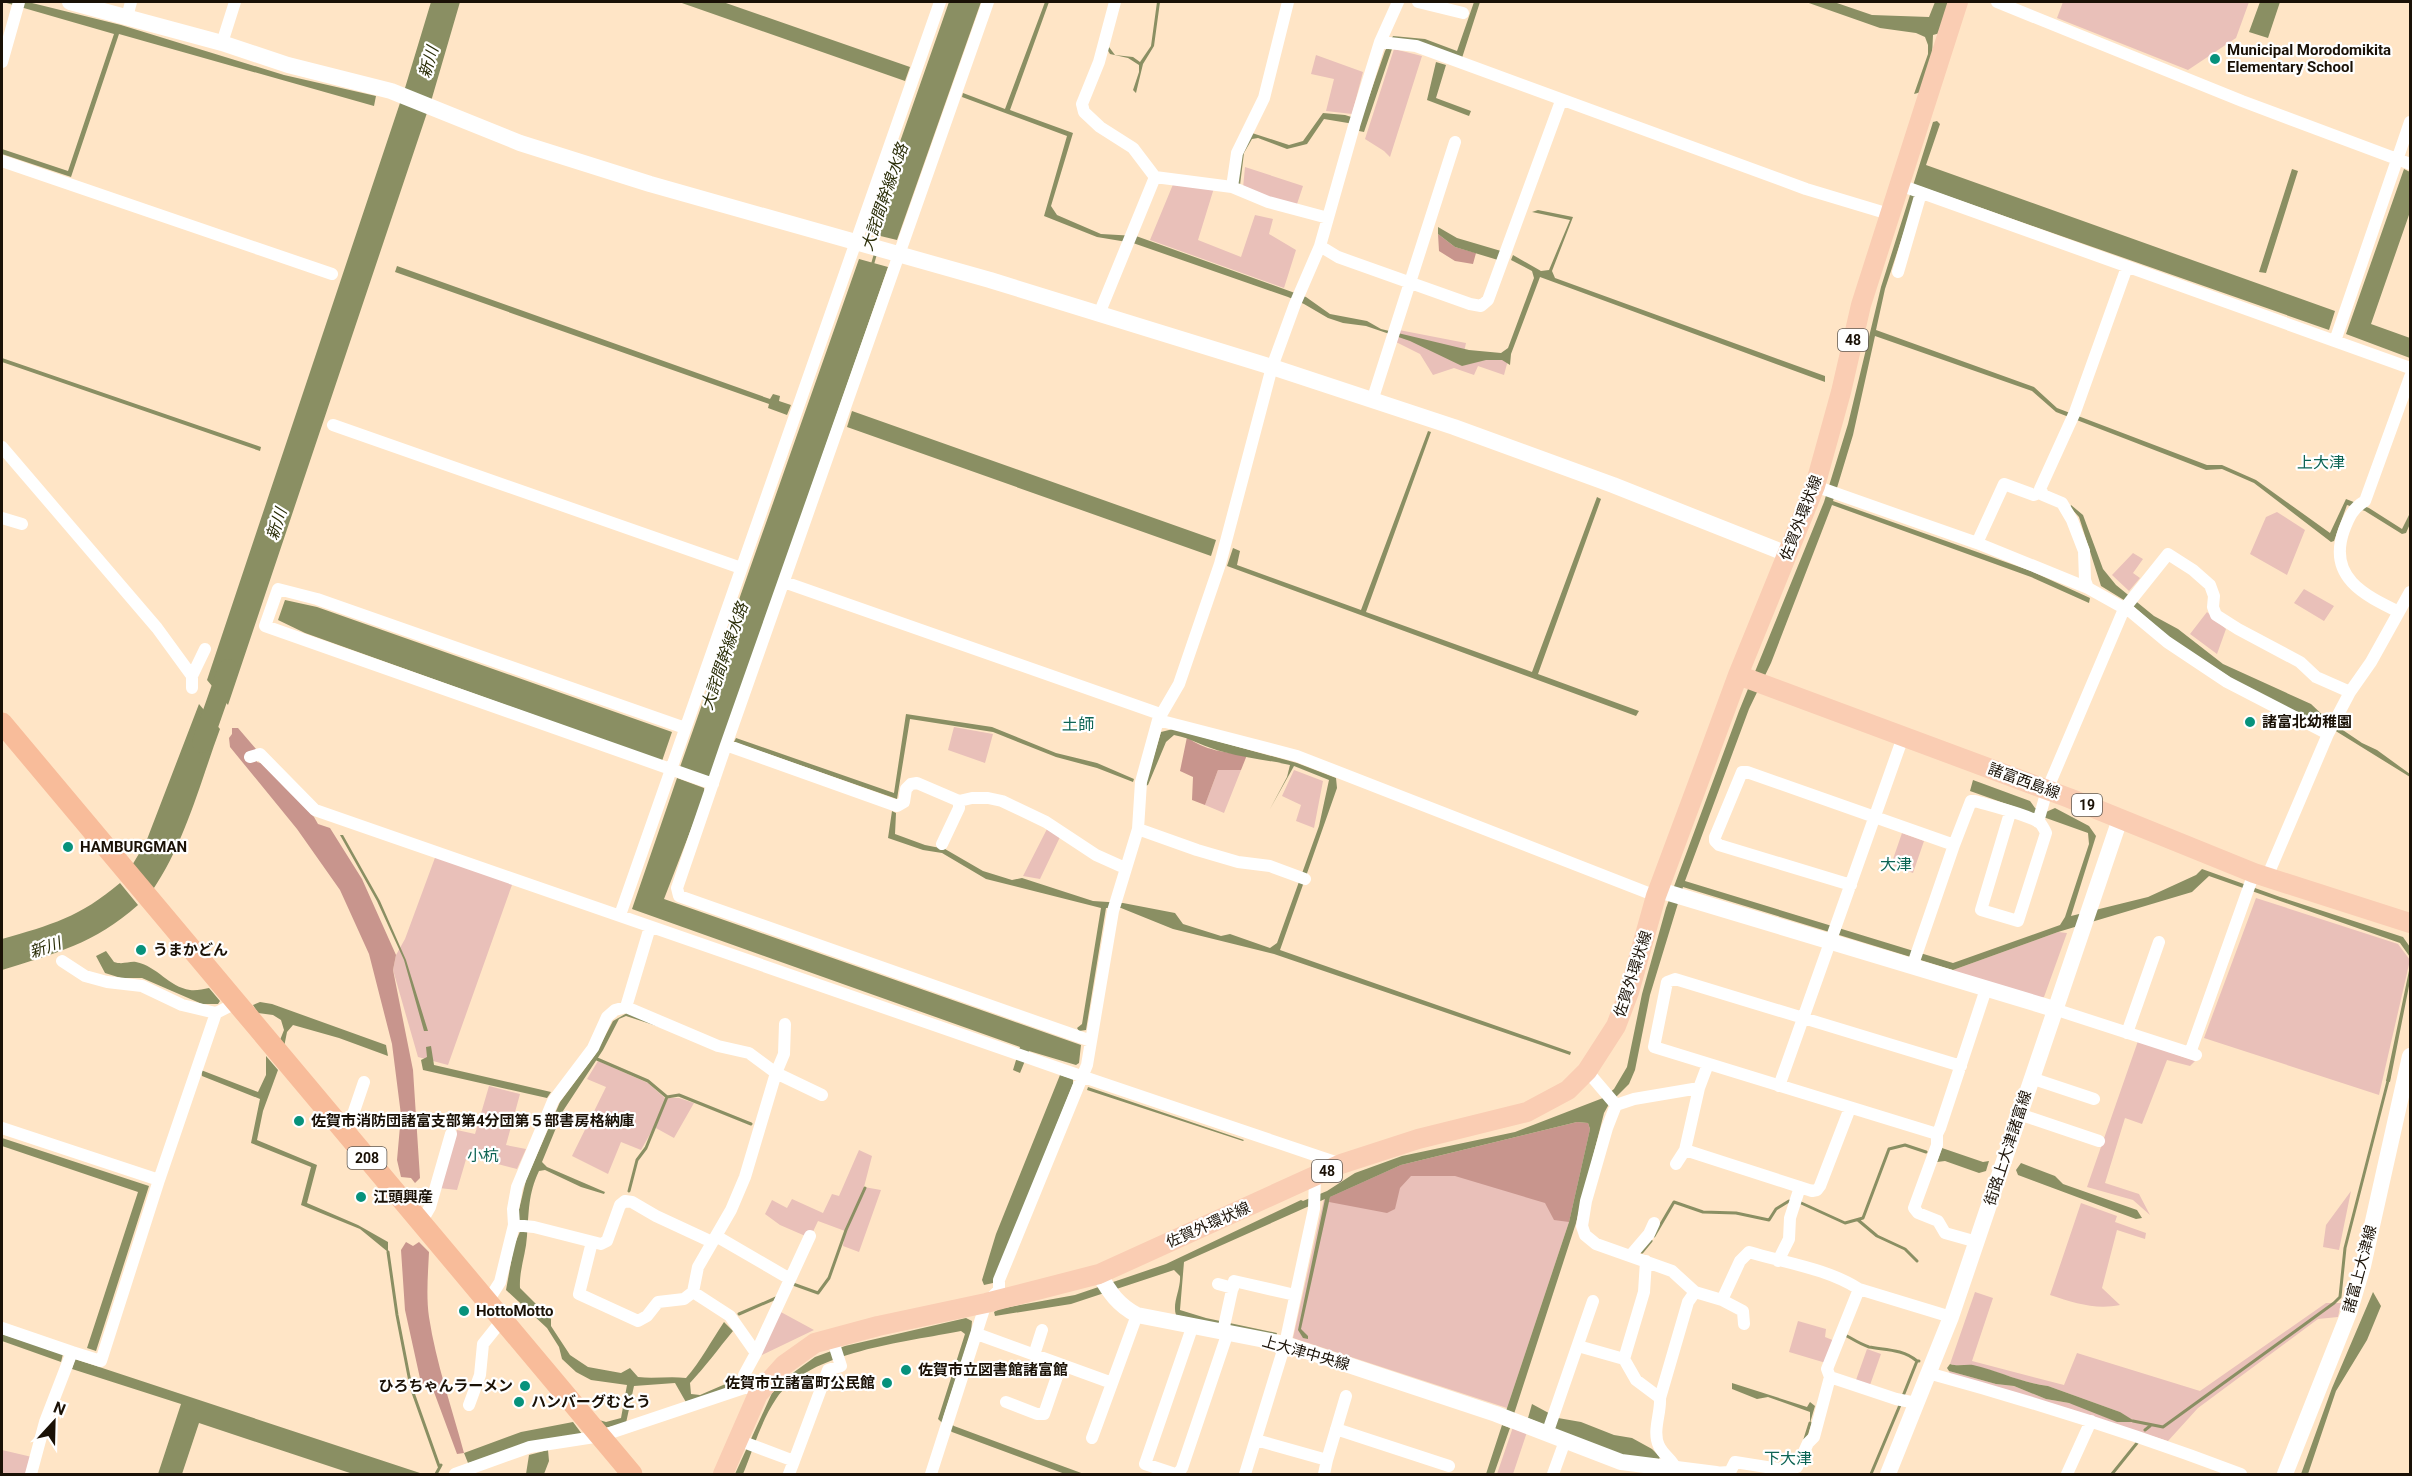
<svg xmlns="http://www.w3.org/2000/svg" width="2412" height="1476" viewBox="0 0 2412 1476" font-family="Roboto,'Noto Sans JP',sans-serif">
	<rect width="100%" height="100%" fill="#ffe5c6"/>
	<path fill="#e9c0b9" d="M2063 2H2249L2236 38 2188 70 2057 18Z
		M1394 49 1422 56 1390 157 1384 151 1365 139Z
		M1316 55 1363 72 1352 114 1326 111 1334 79 1311 74Z
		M1245 167 1303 186 1296 207 1243 188Z
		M1174 182 1214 188 1198 240 1241 257 1255 215 1273 219 1269 234 1296 250 1284 288 1150 240Z
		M1399 330 1466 343 1464 352 1508 360 1504 375 1478 366 1474 375 1454 368 1433 375 1420 354 1396 342Z
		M2277 512 2305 530 2287 575 2250 554 2266 517Z
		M2133 553 2143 559 2133 573 2140 578 2129 591 2112 575Z
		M2304 589 2334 606 2324 621 2294 603Z
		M2207 612 2226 629 2217 654 2190 634Z
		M954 727 993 734 985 763 948 750Z
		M1218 770H1241L1224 813 1205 805Z
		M1294 770 1323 781 1314 828 1296 821 1301 805 1282 796Z
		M1047 829 1060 837 1040 879 1023 876Z
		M1902 833 1924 841 1913 873 1891 865Z
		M436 855 513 882 448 1065 418 1057 393 970 396 955 405 939Z
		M2256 898 2398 944 2410 960 2379 1095 2204 1038Z
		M2058 932 2067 933 2044 997 2038 999 1956 973 1953 970Z
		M2138 1041 2195 1061 2190 1066 2167 1060 2142 1124 2125 1118 2105 1183 2139 1194 2150 1215 2133 1200 2087 1187Z
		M598 1061 648 1083 665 1098H679L694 1103 674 1138 654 1127 641 1150 621 1142 608 1174 572 1156 606 1087 587 1079Z
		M489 1086 520 1094 506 1145 526 1149 517 1169 467 1156 457 1190 439 1188 457 1130 475 1134Z
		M1590 1129 1569 1222 1507 1408 1293 1338 1324 1199 1401 1165Z
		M859 1150 872 1156 864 1187 881 1190 859 1252 843 1246 845 1231 818 1221 810 1238 780 1225 765 1214 772 1200 787 1208 792 1199 823 1213 832 1194 839 1196Z
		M2351 1191 2339 1250 2323 1247 2326 1225Z
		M2081 1203 2117 1216 2115 1222 2146 1233 2145 1239 2117 1230 2102 1288 2120 1305C2095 1310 2075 1303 2050 1295Z
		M1975 1292 1993 1298 1972 1361 2064 1385 2077 1353 2200 1391 2326 1303H2341L2338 1317 2318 1319 2198 1408 2168 1441 1950 1374 1949 1371 1996 1384 2014 1386 2046 1399 2120 1412 2048 1386C2022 1383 1999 1371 1973 1366 1965 1364 1958 1367 1950 1364Z
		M779 1311 814 1330 760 1356Z
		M1798 1321 1826 1329 1825 1337 1835 1341 1826 1363 1789 1352Z
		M1867 1349 1881 1354 1870 1385 1856 1380Z
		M1513 1427 1527 1432 1513 1474H1497Z
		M2 1450 32 1457 27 1474H2Z"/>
	<path fill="#c8958d" d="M1438 234 1455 247 1476 253 1473 264 1455 261 1439 251Z
		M232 728H238L256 749 257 762 264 764 314 817 318 824 330 828 362 879 396 955 393 970 413 1070 420 1178 415 1183 411 1178 401 1177 397 1160 401 1115 392 1044 369 954 340 890 297 829 230 747 229 738 232 734Z
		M1187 737C1203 750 1227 753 1247 755L1241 770H1218L1205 805 1192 800 1193 777 1180 771Z
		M1577 1122 1588 1123 1590 1129 1569 1222 1554 1220 1545 1203 1455 1176H1411L1400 1188 1395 1209 1387 1213 1329 1202 1330 1197 1401 1165Z
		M406 1242 413 1246 419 1242 429 1252C428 1274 426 1296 429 1317 436 1363 452 1408 464 1453L457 1454 431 1384 421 1383 405 1310 401 1250Z"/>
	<path fill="#8a8f63" d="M3 2H28L121 25 284 75 376 96 374 106 119 34 71 177 2 154V149L68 171 114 34Z
		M431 2H460L432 98 228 705 207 680 405 88Z
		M679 2H723L910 67 905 81Z
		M949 2H981L897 240 868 233Z
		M1045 2H1049L1010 110 1073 133 1051 206 1057 215 1101 234 1136 236 1306 297 1330 314 1367 321 1381 329 1469 350 1501 353 1508 348 1534 278 1532 271 1511 260 1513 255 1541 271 1549 270 1570 220 1532 212 1538 210 1573 217 1552 271 1555 278 1825 376V382L1540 277 1511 354 1510 365 1502 360H1486L1462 366 1410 341 1366 326 1343 323 1328 318 1304 304 1288 297 1133 243 1097 237 1044 216 1067 136 962 97 963 93 1005 109Z
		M1157 2H1160L1154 46 1143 64 1136 93 1133 90 1139 72V65L1128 58 1110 54 1107 49 1109 47 1115 55 1133 57 1140 62 1151 46Z
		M1474 2H1480L1462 58 1395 40 1364 132 1359 131 1360 125 1324 119 1307 144 1287 149 1258 138 1252 139 1244 153 1240 185H1237L1241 152 1252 133 1289 145 1303 141 1323 113 1345 115 1361 120 1385 51 1393 36 1425 39 1457 51Z
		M1806 2H1834L1872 15 1929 17 1935 2H1949L1940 33 1933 35 1932 56 1921 92 1914 94 1928 54V45L1925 37 1916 33 1880 28Z
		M2260 2H2280L2268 38 2249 32Z
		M1436 62 1446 65 1436 98 1471 111 1469 116 1427 100Z
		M1937 121 1940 124 1926 165 2335 311 2329 330 1919 186 1885 289 1876 330 2034 387 2057 408 2207 465H2222L2256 480 2330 533 2346 499 2369 508 2402 529 2410 513V524L2406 533 2402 534 2365 511 2347 505 2334 541 2331 542 2254 483 2222 469 2206 470 2056 412 2032 391 1875 336 1853 435 1833 501 2031 571 2090 598 2089 603 2031 577 1832 505 1771 663 1749 709 1685 881 1953 963 2060 925 2065 917 2089 844 2088 833 1970 791 1973 780 2030 801 2035 808 2046 812 2055 808 2089 826 2096 836 2071 916 2148 897 2196 875 2202 869 2280 897 2403 937 2410 947V957L2400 943 2209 876 2192 892 2058 932 1953 970 1683 887 1650 995 1635 1070 1629 1084 1609 1104 1604 1113 1576 1223 1514 1414 1506 1411 1569 1222 1590 1129 1588 1123 1577 1122 1401 1165 1330 1197 1301 1329 1308 1336V1339L1303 1338 1298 1330 1325 1199 1184 1262 1180 1310 1206 1318 1277 1333 1276 1336 1176 1315C1172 1303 1181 1289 1180 1276L1174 1270 1071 1304 995 1316 994 1312 999 1309 1075 1295 1166 1264 1301 1200 1303 1201 1327 1191 1355 1173 1402 1156 1515 1132 1603 1098 1614 1089 1627 1067 1642 994 1666 908 1739 711 1824 502 1848 424 1881 287 1933 122Z
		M2292 169 2298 171 2266 273 2259 272Z
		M2404 169 2410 172V212L2371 324 2410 338V358L2346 334Z
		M1438 227 1457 238 1501 251 1498 260 1455 247 1438 234Z
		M859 259 888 267 710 778 680 767Z
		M397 266 770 399 773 394 780 396 779 401 791 405 787 415 768 408 769 404 395 272Z
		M2 358 261 447 260 451 2 362Z
		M852 411 1216 540 1211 556 847 427Z
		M1428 431 1431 432 1366 612 1532 672 1597 497 1601 499 1538 674 1639 711 1636 716 1227 566 1233 548 1240 551 1237 565 1361 610Z
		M2071 505 2083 515 2103 569 2116 585 2154 616 2178 629 2223 664 2311 704 2328 720 2362 743 2377 750 2410 774V777L2326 725 2315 722 2242 685 2171 639 2132 605 2101 586 2079 517 2070 507Z
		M285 600 317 607 672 732 662 761 305 633 278 620Z
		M199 704 220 729C200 783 185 843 152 891L131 867 146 842Z
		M906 714 992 727 1056 753 1097 763 1134 779 1133 782 1097 768 1056 757 993 732 910 719 897 799 734 742 736 738 894 793Z
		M1173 729 1297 763 1336 778 1337 788 1280 950 1571 1052 1570 1055 1274 954 1173 929 1121 908H1106L1086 1030 1079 1031 1077 1028 1082 1024 1101 908 986 879 942 853 923 850 888 838 892 811 896 813 895 834 925 845 945 849 983 871 1012 880 1022 878 1093 901 1123 903 1175 913 1183 924 1221 936 1230 934 1270 948 1277 943 1319 826 1329 780 1294 766 1270 809 1287 777 1290 765C1268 760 1245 758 1224 752 1206 748 1191 738 1174 735L1166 742 1148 785 1145 786 1161 732Z
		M677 778 704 788 705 793 664 899 1081 1045 1079 1063 1076 1065 1029 1051 1020 1073 1013 1070 1020 1047 632 909Z
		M340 835H343L380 901 406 960 428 1031H424L404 960 377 901Z
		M120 883 138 905C94 944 56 953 2 970V939C51 925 80 917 120 883Z
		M106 951 114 962C123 965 129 961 136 962 157 966 169 987 190 990 196 991 203 989 209 988L220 1001 218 1004H202L142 978H121L105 973 96 956Z
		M2410 966V981L2390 1082 2386 1081Z
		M260 1002 272 1004 386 1045 388 1056 339 1038 293 1025 287 1032 284 1047 280 1040 284 1030 281 1020 273 1015 258 1013 253 1005Z
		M627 1013 669 1030 626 1016 619 1019 603 1050 563 1111 542 1162 547 1167 605 1192 604 1194 581 1187 545 1170 539 1171C528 1194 529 1212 527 1236 526 1254 519 1270 520 1288L551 1319V1326L570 1355 588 1367 621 1373 630 1368 638 1377C654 1379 669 1376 686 1378 701 1361 711 1341 724 1322L733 1331C718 1349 706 1366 690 1383L691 1394 700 1395 730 1382 725 1391 687 1404 675 1383 634 1386 626 1423 605 1428 599 1420 606 1422 621 1418 627 1385 591 1380 576 1372 562 1359 559 1347 547 1328 506 1290 514 1246 521 1229 518 1214 526 1180 560 1102 595 1055 613 1021Z
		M431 1046 434 1065 551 1092 547 1098 423 1070 421 1060 427 1057 426 1047Z
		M266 1056 278 1070 263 1111 257 1140 317 1165 307 1203 358 1225 388 1242V1252L360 1229 301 1205 311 1167 251 1143 260 1099 202 1076 201 1070 258 1092 266 1075Z
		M1060 1075 1073 1079V1084L993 1283 984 1285 982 1280 996 1234Z
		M1088 1087 1244 1140 1243 1141 1087 1090Z
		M2 1138 149 1186 96 1351 87 1348 138 1192 2 1146Z
		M1942 1148 1983 1162 1989 1161 1986 1171 1979 1173 1945 1161 1937 1162Z
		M2021 1163 2055 1176 2063 1184 2137 1210 2142 1218 2136 1219 2018 1175 2016 1170Z
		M2373 1292 2381 1306 2367 1340 2336 1391 2308 1474H2301L2332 1388Z
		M966 1318 972 1321 971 1332 943 1418 954 1426 1084 1474H1065L952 1432 938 1419 965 1334 961 1331C907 1342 809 1351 776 1399 761 1421 753 1450 743 1474H735L772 1393 790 1375 815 1357 845 1346Z
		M2 1334 63 1354 61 1362 2 1341Z
		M75 1359 423 1474H353L199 1423 182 1474H158L181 1404 72 1369Z
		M1950 1364C1958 1367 1966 1364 1973 1365 1999 1371 2022 1383 2048 1386L2120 1412 2136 1422H2117L2069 1403 2046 1399 2014 1386 1996 1384 1949 1371 1947 1368Z
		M1732 1383 1807 1407 1810 1402 1815 1406 1810 1423V1412L1768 1397 1757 1399 1732 1389Z
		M1532 1404 1558 1418 1581 1422 1614 1435 1632 1438 1652 1449 1660 1457 1659 1459 1620 1456 1528 1418Z
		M573 1422 582 1434 468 1463 464 1453 521 1432Z
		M1502 1425 1510 1428 1494 1474H1486Z
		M548 1450 549 1461 544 1474H526L529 1455Z"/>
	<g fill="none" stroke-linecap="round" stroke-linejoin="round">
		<path stroke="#8a8f63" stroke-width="3" d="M872 266 876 252
			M597 1059 648 1081 667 1097 679 1095 751 1124
			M629 1191 637 1160 646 1148 667 1097
			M1799 1202 1845 1223 1863 1218 1889 1149 1905 1145 1926 1152
			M1858 1220 1877 1236 1905 1249 1917 1261
			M1654 1236 1674 1202 1703 1212 1736 1213 1769 1220 1776 1209 1789 1201
			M388 1252 397 1315 411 1387 439 1466
			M1642 1252 1651 1241
			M793 1284 818 1293 829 1278 846 1230 865 1188
			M739 1314 776 1298
			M1847 1336C1854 1340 1862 1345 1869 1347 1886 1350 1903 1349 1917 1361
			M1903 1396 1917 1361H1919
			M2133 1421 2163 1427 2334 1303 2340 1297 2345 1248 2389 1077
			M2145 1430 2150 1426
			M1805 1439 1810 1423
			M436 1474 441 1465
			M1871 1474 1900 1405
			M2112 1474 2137 1443"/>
		<path stroke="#8a8f63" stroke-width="20" d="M202 743 228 669"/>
		<path stroke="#fff" stroke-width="12" d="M1115 2 1099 62 1082 104 1084 112 1100 127 1133 148 1155 177 1232 187 1268 202 1328 218
			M1418 2 1463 13
			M1997 2 2242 101 2410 164
			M127 17 131 2
			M1380 42 1416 46 1806 189 1889 214
			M222 43 235 2
			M2 62 19 2
			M2 161 332 274
			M1900 185 2410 368
			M1232 187 1237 153 1264 98 1288 2
			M1320 246 1338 257 1470 304 1481 306 1488 300 1561 101
			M1898 272 1921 193
			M1099 314 1155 177
			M2335 341 2410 122
			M1372 401 1455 142
			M333 425 741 568
			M2 447 157 628 192 676
			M1815 486 1977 543 2088 588 2131 612 2167 642 2227 682 2328 734
			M2 518 22 524
			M1977 543 2004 484 2034 495 2042 492
			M784 582 1160 714
			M2088 588 2085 580 2084 551 2072 520 2062 503 2043 495 2040 489 2075 412 2127 267
			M2399 612C2364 595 2327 577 2344 530 2349 517 2353 508 2365 501L2410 377
			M192 688V676L205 649
			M2350 692 2371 662 2410 592
			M1158 720 1297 756 1656 896
			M685 728 317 599 278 589 265 626 713 784
			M726 745 988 2
			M250 757 260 754 315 810 1075 1074 1341 1164
			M2038 822 2047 790 2124 609 2168 554 2193 570 2210 585 2214 596 2213 607 2216 615 2238 629 2300 662 2316 677 2350 692 2328 734 2267 877
			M1138 829 1197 850 1238 862 1270 866 1305 879
			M942 844 959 808V801
			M1954 845 1971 801H1975C1988 805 2033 816 2041 824 2043 827 2045 830 2046 833L2018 921 1981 910 2010 813
			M1851 885 1719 845 1715 841V837L1742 772H1747L1954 845 1912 967
			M620 915 940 2
			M62 961 85 976 107 982 142 986 182 1005 216 1013
			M626 1007 650 927
			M2054 1009 2196 1055
			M785 1024 784 1054 776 1073 822 1095
			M2127 1033 2159 942
			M1091 1041 679 896 677 888 726 745 897 806 904 802 906 789 911 784 917 783 959 801 972 798H988L1002 801 1046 822 1096 855 1125 868
			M2190 1053 2254 873
			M1708 1064 1699 1088 1634 1099 1616 1105 1607 1128 1586 1201 1582 1226 1585 1235 1596 1244 1672 1271 1695 1292 1722 1300 1740 1261 1749 1252C1785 1263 1826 1268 1859 1289L1951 1317
			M1961 1066 1675 979 1667 982 1654 1047 1937 1134 1940 1128 1986 989
			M1587 1071 1616 1105
			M2031 1078 2094 1099
			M1779 1086 1903 737
			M1699 1088 1685 1150 1812 1191 1817 1190 1820 1186 1850 1108
			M2019 1114 2099 1141
			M2 1128 159 1180 216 1013 238 1002
			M345 1131 349 1126 364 1082
			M1937 1134V1145L1914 1208 1918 1213 1938 1221 1945 1233 1977 1242
			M1676 1164 1685 1150
			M419 1220 426 1214 430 1207 451 1134
			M514 1225 534 1227 601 1244 607 1241 620 1205 625 1201 632 1202 656 1216 712 1242
			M716 1236 790 1279
			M592 1242 579 1294 638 1321 647 1316 658 1302 684 1299 693 1292
			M1631 1255 1649 1234 1654 1223
			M1646 1261 1644 1292 1624 1359 1636 1380 1660 1398C1661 1414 1652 1431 1659 1446 1665 1458 1674 1459 1677 1474
			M1778 1261 1789 1239 1790 1218 1800 1187
			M1218 1284 1233 1288
			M1722 1300 1743 1311 1744 1324
			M488 1301 500 1282 514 1225 513 1209 517 1187 553 1101 593 1048 607 1017 615 1010 626 1007 718 1046 749 1053 776 1073 745 1177 731 1210 698 1267 693 1292 730 1316 756 1353 744 1375 747 1387
			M2 1328 72 1352
			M1223 1331 1234 1281 1295 1295
			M977 1334 1112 1383
			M1578 1346 1624 1359
			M756 1353 810 1236
			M1034 1355 1042 1330
			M1928 1373C2034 1402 2138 1435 2241 1474
			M1830 1377 1827 1369 1859 1289
			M1660 1398 1688 1302 1695 1292
			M1006 1402 1037 1414H1044L1061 1365
			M469 1405 480 1375 483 1344 503 1319
			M1336 1429 1449 1466
			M1547 1434 1593 1301
			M1092 1438 1137 1315
			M738 1440 794 1461 789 1474
			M1256 1440 1327 1460 1324 1474
			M1327 1460 1346 1396
			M794 1461 828 1370 841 1366 832 1338
			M1712 1473 1730 1472 1735 1462 1779 1469 1797 1467 1808 1443 1814 1437 1830 1377 1896 1399 1916 1403
			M31 1474 45 1422 72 1352 101 1361 159 1180
			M455 1474 530 1447 601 1436 747 1387 752 1390
			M931 1474 986 1303 999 1290V1280L1087 1065 1113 911 1138 829 1141 782 1158 720 1179 684 1220 564 1272 367 1295 304 1320 246 1354 126 1380 42 1398 2
			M1175 1474 1145 1464 1193 1325
			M1178 1474 1182 1468 1228 1332
			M1245 1474 1285 1344 1314 1209 1315 1177
			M1553 1474 1565 1441
			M2067 1474 2091 1421"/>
		<path stroke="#fff" stroke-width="16" d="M70 2 222 43 288 65 391 91 520 143 650 184 990 280 1272 367 1454 427 1613 485 1787 554
			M1659 890 2054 1009
			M1099 1274C1110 1293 1118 1305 1137 1315L1285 1344 1496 1414 1621 1462 1716 1474
			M1888 1474 1951 1317 2120 819
			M2285 1474 2350 1310 2363 1266 2410 1056"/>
		<path stroke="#facdb3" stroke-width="20" d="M1738 675 2069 798 2254 873 2410 923
			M723 1474 758 1394 784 1365 815 1343 878 1326 986 1303 1099 1274 1341 1164 1418 1139 1527 1112 1568 1090 1587 1071 1616 1026 1629 992 1656 896 1703 770 1738 675 1815 486 1841 392 1861 305 1958 2"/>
		<path stroke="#f8bc9a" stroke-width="21" d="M2 723 632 1474"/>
	</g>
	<g fill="#07927c" stroke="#fff" stroke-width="2">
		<circle cx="2215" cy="59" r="6"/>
		<circle cx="2250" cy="722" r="6"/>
		<circle cx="68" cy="847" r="6"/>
		<circle cx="141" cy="950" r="6"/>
		<circle cx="299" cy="1121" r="6"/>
		<circle cx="361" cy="1197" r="6"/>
		<circle cx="464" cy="1311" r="6"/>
		<circle cx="906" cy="1370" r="6"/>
		<circle cx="887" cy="1383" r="6"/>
		<circle cx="525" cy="1386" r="6"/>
		<circle cx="519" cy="1402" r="6"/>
	</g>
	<g text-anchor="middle" stroke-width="4.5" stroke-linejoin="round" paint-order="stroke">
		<g fill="#fff" stroke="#5f5851" stroke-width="1.5">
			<rect x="1838" y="329" width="30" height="22" rx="4.5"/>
			<rect x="2072" y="794" width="30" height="22" rx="4.5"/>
			<rect x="347.5" y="1147" width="39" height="22" rx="4.5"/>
			<rect x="1312" y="1160" width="30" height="22" rx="4.5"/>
		</g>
		<g font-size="14" font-weight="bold" fill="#1a1106">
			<text x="1853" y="345">48</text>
			<text x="2087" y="810">19</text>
			<text x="367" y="1163">208</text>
			<text x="1327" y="1176">48</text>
		</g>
		<g font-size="15" font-weight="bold" fill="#1a1106" stroke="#fff" text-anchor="start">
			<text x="2227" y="55">Municipal Morodomikita<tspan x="2227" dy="17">Elementary School</tspan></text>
			<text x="2262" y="727">諸富北幼稚園</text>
			<text x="80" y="852">HAMBURGMAN</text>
			<text x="153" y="955">うまかどん</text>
			<text x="311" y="1126">佐賀市消防団諸富支部第4分団第５部書房格納庫</text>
			<text x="373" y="1202">江頭興産</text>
			<text x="476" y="1316">HottoMotto</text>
			<text x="918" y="1375">佐賀市立図書館諸富館</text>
			<text x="875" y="1388" text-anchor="end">佐賀市立諸富町公民館</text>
			<text x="513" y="1391" text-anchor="end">ひろちゃんラーメン</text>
			<text x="531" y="1407">ハンバーグむとう</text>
		</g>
		<g font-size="15" fill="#1a1106" stroke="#fff">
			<text transform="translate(1801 518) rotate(-69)" y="5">佐賀外環状線</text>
			<text transform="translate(2024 781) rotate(20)" y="5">諸富西島線</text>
			<text transform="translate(1633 974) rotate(-72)" y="5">佐賀外環状線</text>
			<text transform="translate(2008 1148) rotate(-72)" y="5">街路上大津諸富線</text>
			<text transform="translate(1208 1225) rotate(-24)" y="5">佐賀外環状線</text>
			<text transform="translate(2360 1269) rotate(-75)" y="5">諸富上大津線</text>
			<text transform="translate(1306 1353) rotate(16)" y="5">上大津中央線</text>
		</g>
		<g font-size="16" font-style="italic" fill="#2b2e08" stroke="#fff">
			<text transform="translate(428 62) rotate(-74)" y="6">新川</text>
			<text transform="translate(884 197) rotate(-71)" y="6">大詫間幹線水路</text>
			<text transform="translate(276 524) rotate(-72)" y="6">新川</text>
			<text transform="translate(724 656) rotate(-71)" y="6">大詫間幹線水路</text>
			<text transform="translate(45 947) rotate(-19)" y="6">新川</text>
		</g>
		<g font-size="16" fill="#0e6555" stroke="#fff">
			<text x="2321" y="468">上大津</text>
			<text x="1078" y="730">土師</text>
			<text x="1896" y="870">大津</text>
			<text x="483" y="1161">小杭</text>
			<text x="1788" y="1464">下大津</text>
		</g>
	</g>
	<rect width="2412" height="1476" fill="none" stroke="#1a1106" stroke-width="6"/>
	<g transform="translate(54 1422) rotate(22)" stroke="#ffffff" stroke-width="4.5" paint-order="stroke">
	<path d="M0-4.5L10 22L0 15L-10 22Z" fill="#1a1106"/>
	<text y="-9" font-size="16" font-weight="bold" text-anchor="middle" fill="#1a1106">N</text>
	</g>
</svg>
